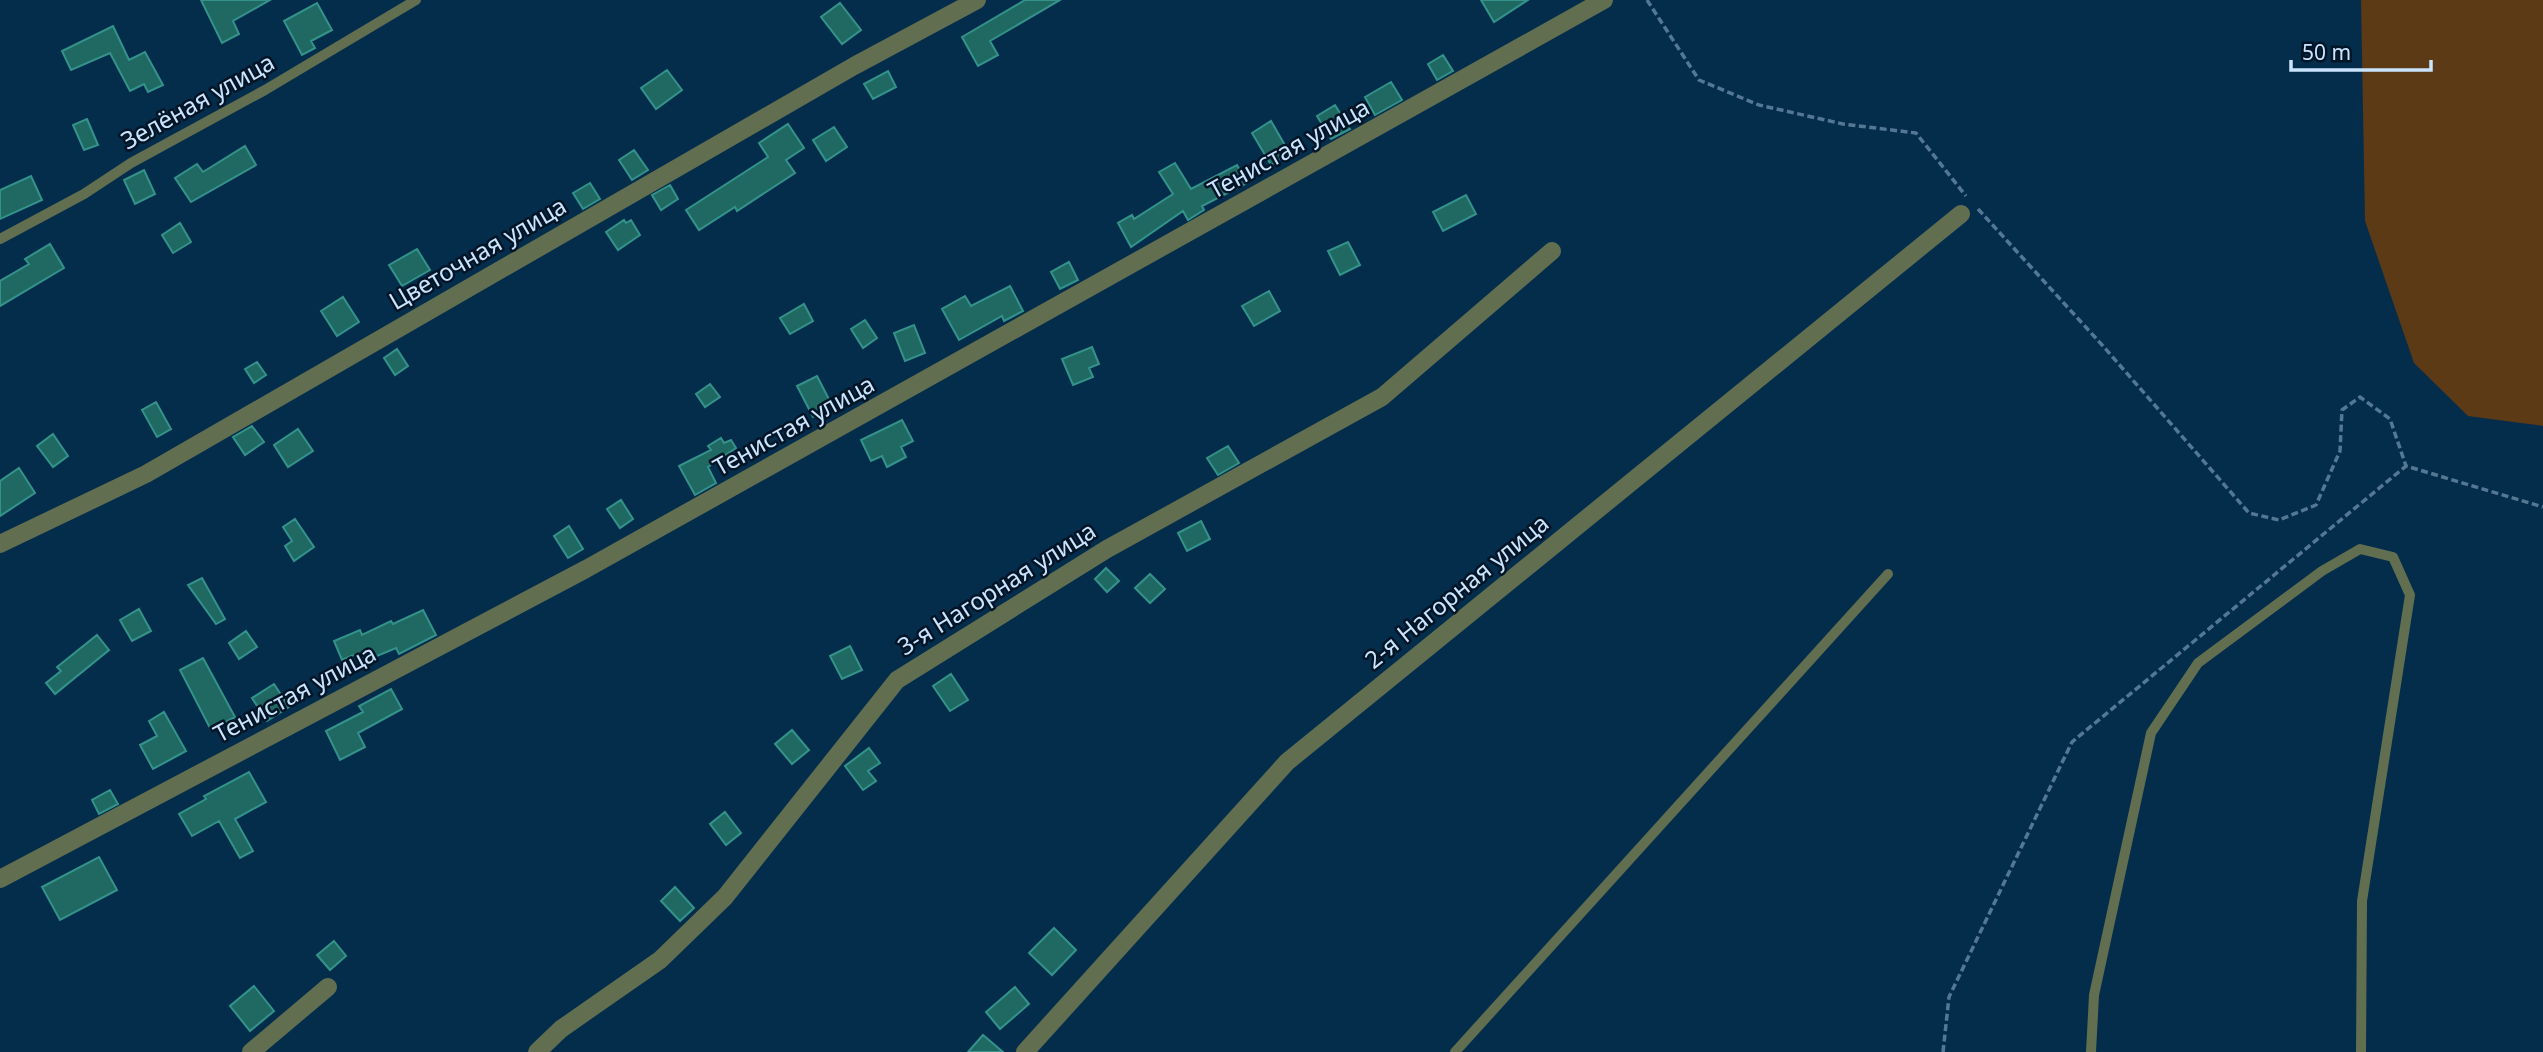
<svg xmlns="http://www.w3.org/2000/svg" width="2543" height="1052" viewBox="0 0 2543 1052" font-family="'Noto Sans',sans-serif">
	<rect width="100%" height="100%" fill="#042d4c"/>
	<path fill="#5b3a15" d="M2361 0H2543V426L2468 416 2414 363 2365 221Z"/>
	<path fill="#206963" stroke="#33938b" stroke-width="2" d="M201 0H270L233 21 239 34 222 43Z
		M1025 0H1060L990 41 998 55 978 66 962 37Z
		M1481 0H1528L1494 22Z
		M317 3 332 30 311 41 315 48 302 55 284 21Z
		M840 3 861 30 842 44 821 17Z
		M113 26 129 60 145 52 163 85 148 92 144 84 130 91 110 53 71 70 62 51Z
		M1443 55 1453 71 1437 80 1428 64Z
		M667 70 682 90 656 109 641 88Z
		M888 71 896 87 873 99 864 84Z
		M1391 82 1402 100 1375 115 1365 97Z
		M1335 105 1350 129 1331 139 1317 116Z
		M87 119 98 145 84 150 73 125Z
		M1271 121 1290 154 1271 165 1252 133Z
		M788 124 804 148 786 160 795 173 737 211 735 207 699 230 686 210 768 157 759 143Z
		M834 127 847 147 826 161 813 140Z
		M245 146 256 165 191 202 175 178 197 164 203 172Z
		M634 150 648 170 632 180 619 160Z
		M1175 163 1191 189 1237 165 1247 183 1202 206 1204 210 1188 220 1183 211 1131 247 1118 223 1132 215 1134 219 1173 194 1159 172Z
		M144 170 155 194 135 204 124 180Z
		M31 176 42 200 0 219V190Z
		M590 183 600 199 583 209 573 193Z
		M670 185 678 199 661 210 652 195Z
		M1466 195 1476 214 1443 231 1433 212Z
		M624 220 626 223 631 220 640 235 618 250 606 232Z
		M180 223 191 242 173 253 162 235Z
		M1348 242 1360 265 1340 275 1328 251Z
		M50 244 64 268 0 306V281L29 264 25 259Z
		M417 249 430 270 402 286 389 265Z
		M1069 262 1078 280 1060 289 1051 272Z
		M1010 286 1023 311 1004 321 1002 316 959 340 942 309 965 296 971 306Z
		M1269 291 1280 311 1254 326 1242 306Z
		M343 297 359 322 337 336 321 311Z
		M804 304 813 321 790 334 780 318Z
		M865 320 877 338 863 348 851 329Z
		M914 325 925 353 905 361 894 333Z
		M1092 347 1099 364 1089 368 1093 377 1073 385 1062 359Z
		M397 349 408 366 395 375 384 358Z
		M257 362 266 375 254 383 245 369Z
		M817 376 833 407 813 417 797 386Z
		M710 384 720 397 705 407 696 394Z
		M156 402 171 429 157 437 142 410Z
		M902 420 913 441 901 447 906 457 887 467 882 456 871 461 861 440Z
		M252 426 264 442 245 455 233 437Z
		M298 429 313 451 288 467 274 445Z
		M53 434 68 456 53 467 37 446Z
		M721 438 724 443 731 440 736 448 708 467 716 483 695 495 679 466 711 450 708 446Z
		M1228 446 1239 463 1218 475 1207 458Z
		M19 468 35 493 0 516V481Z
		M621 500 633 519 620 528 607 509Z
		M295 519 314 547 294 561 285 546 292 541 283 527Z
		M1201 521 1210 539 1187 551 1178 533Z
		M569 526 583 549 568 558 554 536Z
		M1106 568 1119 581 1107 592 1095 579Z
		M1150 574 1165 589 1150 603 1135 588Z
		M202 578 225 619 216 624 188 585Z
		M139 609 151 631 132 641 120 620Z
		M423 610 436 635 399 654 396 648 360 663 356 654 342 660 334 641 360 630 362 635 391 621 393 624Z
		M246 631 257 647 239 659 229 643Z
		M97 635 109 650 55 694 46 683 61 671 57 667Z
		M850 646 862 670 842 679 830 656Z
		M203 658 235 717 211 730 180 670Z
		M951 674 968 700 950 711 933 686Z
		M274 684 289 707 267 721 252 698Z
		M391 689 402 709 358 733 365 747 340 760 326 731 363 712 359 706Z
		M164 712 186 751 153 769 140 745 157 736 149 721Z
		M792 730 809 750 792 764 775 744Z
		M869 748 880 763 868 771 876 781 863 790 845 766Z
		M249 772 266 802 235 819 253 851 240 858 219 821 192 836 179 814 206 799 204 796Z
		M110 790 118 804 99 814 92 800Z
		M725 812 741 833 726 845 710 824Z
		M99 857 117 890 60 920 42 887Z
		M675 887 694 908 680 921 661 901Z
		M1054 928 1076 950 1052 975 1029 953Z
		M334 941 346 956 330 970 317 955Z
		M254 986 274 1011 250 1031 230 1006Z
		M1015 987 1029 1004 1000 1029 986 1012Z
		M983 1035 1003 1052H968Z"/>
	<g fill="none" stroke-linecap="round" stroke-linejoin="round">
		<path stroke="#547794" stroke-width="3.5" stroke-dasharray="7 3.5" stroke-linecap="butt" d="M1647 0 1699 80 1759 105 1843 124 1916 133 1966 196
			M1978 209 2103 346 2249 513 2279 520 2316 505 2340 451 2342 410 2360 397 2390 419 2406 466
			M1943 1052 1949 997 2072 742 2406 466 2543 507"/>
		<path stroke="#616e50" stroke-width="10" d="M0 239 84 194 131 163 265 90 416 0
			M1455 1052 1888 574
			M2091 1052 2094 995 2151 733 2198 663 2322 571 2360 549 2393 557 2410 595 2362 901 2361 1052"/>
		<path stroke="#616e50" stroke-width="18" d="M0 544 146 474 854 66 977 0
			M0 879 586 569 1604 0
			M251 1052 328 987
			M537 1052 561 1029 660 960 725 897 897 680 1107 549 1382 397 1552 251
			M1025 1052 1287 762 1961 214"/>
	</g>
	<g text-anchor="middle" stroke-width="5" stroke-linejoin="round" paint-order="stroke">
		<g font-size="24" fill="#cae4fd" stroke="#021526">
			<text transform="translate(198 102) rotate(-29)" y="8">Зелёная улица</text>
			<text transform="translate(1289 149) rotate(-29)" y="8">Тенистая улица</text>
			<text transform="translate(478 254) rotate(-30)" y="8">Цветочная улица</text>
			<text transform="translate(794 426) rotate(-29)" y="8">Тенистая улица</text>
			<text transform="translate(997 589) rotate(-32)" y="8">3-я Нагорная улица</text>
			<text transform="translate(1457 592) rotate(-39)" y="8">2-я Нагорная улица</text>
			<text transform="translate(295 694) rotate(-28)" y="8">Тенистая улица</text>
		</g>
	</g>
	<path d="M2291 60v10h140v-10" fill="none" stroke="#cae4fd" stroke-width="3.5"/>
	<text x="2302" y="60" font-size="21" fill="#cae4fd" stroke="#021526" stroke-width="5" paint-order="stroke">50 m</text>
</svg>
